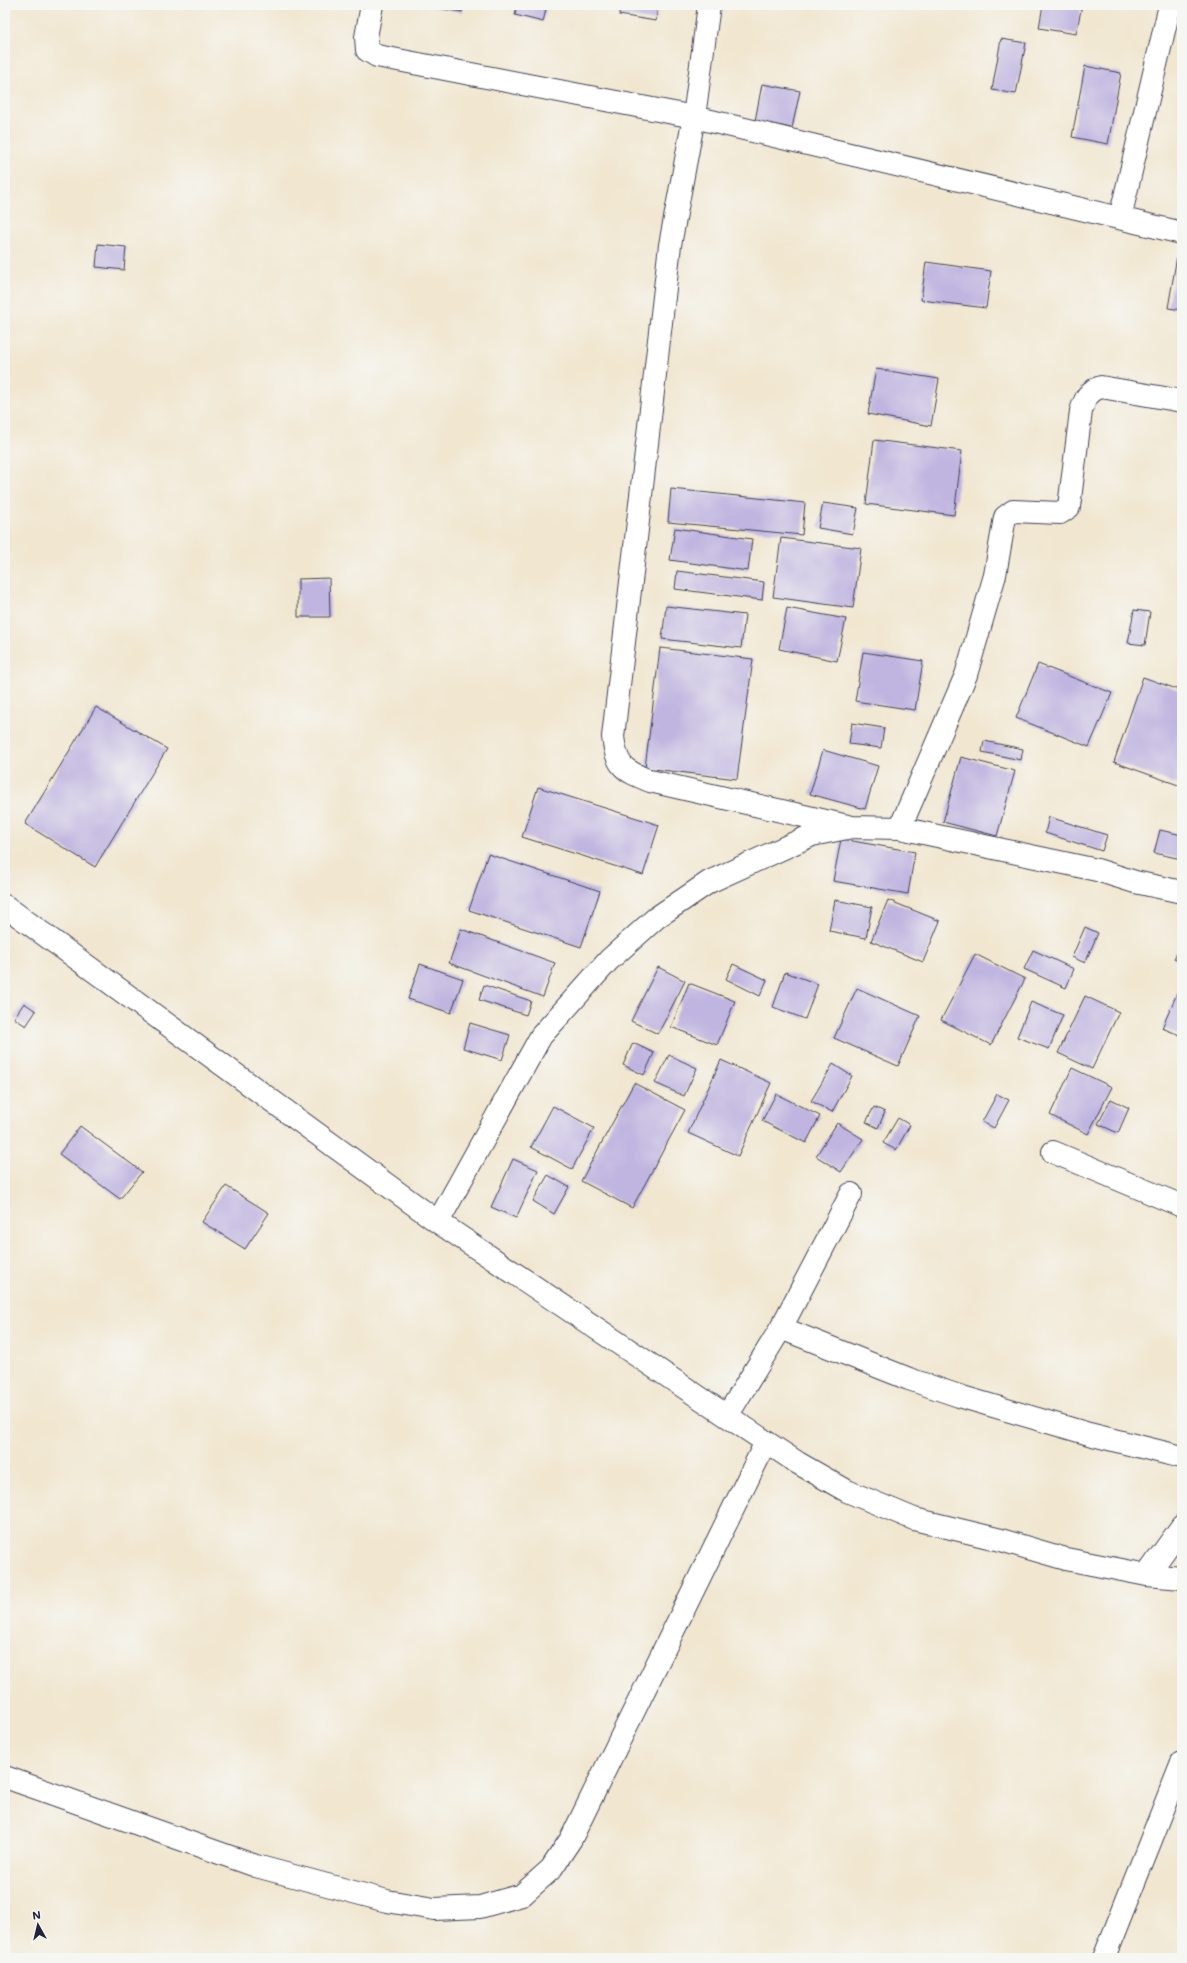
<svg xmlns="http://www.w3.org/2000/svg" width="1187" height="1963" viewBox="0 0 1187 1963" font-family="Mali,sans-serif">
	<rect width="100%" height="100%" fill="#f6f6f2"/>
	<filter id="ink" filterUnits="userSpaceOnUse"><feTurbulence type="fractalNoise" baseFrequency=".025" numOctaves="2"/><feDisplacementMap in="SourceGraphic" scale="8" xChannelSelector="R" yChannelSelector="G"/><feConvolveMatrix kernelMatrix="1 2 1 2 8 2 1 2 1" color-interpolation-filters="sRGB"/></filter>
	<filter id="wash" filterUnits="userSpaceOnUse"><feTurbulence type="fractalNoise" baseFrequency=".012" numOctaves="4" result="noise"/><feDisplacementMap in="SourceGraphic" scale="16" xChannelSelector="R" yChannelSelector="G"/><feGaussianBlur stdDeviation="0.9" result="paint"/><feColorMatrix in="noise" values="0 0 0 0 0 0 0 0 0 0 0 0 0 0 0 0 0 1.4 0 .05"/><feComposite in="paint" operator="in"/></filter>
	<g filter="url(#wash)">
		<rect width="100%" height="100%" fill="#f1e7d1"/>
		<g id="blocks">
			<path fill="#c0b5e0" d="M421 5H463L462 12Z
				M517 5H547L543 22 515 15Z
				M620 5H658L656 21 619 15Z
				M1043 5H1082L1076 34 1039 28Z
				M1001 39 1026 43 1016 94 992 90Z
				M1085 66 1121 73 1108 144 1072 137Z
				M762 84 800 91 792 128 755 121Z
				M98 244 126 247 124 270 96 267Z
				M1177 256H1182V310L1168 308Z
				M926 262 991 271 986 308 921 300Z
				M876 369 939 379 931 426 868 414Z
				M874 440 962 451 954 515 866 504Z
				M671 489 805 503 802 535 668 522Z
				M823 503 858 508 853 534 818 528Z
				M675 528 752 539 748 571 670 560Z
				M781 538 861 548 853 608 773 597Z
				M677 571 764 582 762 600 675 589Z
				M329 578 330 617H298V579Z
				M666 606 745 615 741 648 662 639Z
				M787 608 846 619 837 661 779 649Z
				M1134 610 1150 612 1145 645 1128 643Z
				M660 648 753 659 737 779 645 768Z
				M863 652 923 661 915 710 855 701Z
				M1038 664 1112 693 1089 747 1016 718Z
				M1143 677 1182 691 1181 786 1114 762Z
				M96 707 167 749 95 867 25 824Z
				M852 723 884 728 881 748 849 744Z
				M984 741 1023 749 1021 760 982 752Z
				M823 750 878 766 865 809 810 794Z
				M961 757 1015 771 997 836 943 822Z
				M538 787 659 825 643 875 522 837Z
				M1049 817 1107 835 1102 851 1045 833Z
				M1160 830 1182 835 1181 859 1154 853Z
				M841 839 915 852 908 894 833 881Z
				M488 854 600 891 581 947 469 910Z
				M835 900 872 907 866 938 829 931Z
				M888 900 940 921 923 962 871 941Z
				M1085 927 1098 933 1085 963 1072 957Z
				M461 929 555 963 543 997 449 963Z
				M1182 941V962L1174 959Z
				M1033 950 1074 969 1066 988 1024 969Z
				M975 954 1025 979 991 1045 941 1020Z
				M420 964 463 979 451 1013 408 999Z
				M733 964 767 980 760 996 726 979Z
				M658 967 685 981 658 1034 631 1021Z
				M785 972 818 984 805 1019 773 1007Z
				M1182 982V1036L1162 1028Z
				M689 983 735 1001 717 1045 671 1027Z
				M484 985 531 1001 526 1015 479 1000Z
				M857 988 920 1016 898 1066 834 1038Z
				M1085 996 1119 1012 1092 1069 1058 1053Z
				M1031 1002 1063 1015 1049 1049 1017 1037Z
				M24 1003 36 1011 26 1026 14 1018Z
				M470 1023 510 1035 502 1060 463 1048Z
				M633 1043 654 1053 644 1075 623 1065Z
				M669 1055 697 1068 684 1096 655 1083Z
				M721 1060 771 1083 738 1156 688 1133Z
				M833 1064 852 1076 832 1112 811 1101Z
				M1072 1068 1112 1087 1088 1134 1050 1115Z
				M634 1083 685 1110 632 1208 581 1181Z
				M776 1094 820 1116 806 1143 762 1121Z
				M997 1094 1009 1100 994 1128 982 1122Z
				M1111 1099 1129 1108 1118 1133 1098 1124Z
				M553 1106 594 1128 572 1169 531 1147Z
				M874 1107 885 1112 878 1128 866 1122Z
				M898 1118 910 1125 896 1150 883 1143Z
				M837 1123 863 1139 841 1172 816 1156Z
				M80 1126 142 1172 120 1199 59 1154Z
				M513 1159 538 1170 516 1218 491 1207Z
				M548 1175 569 1187 554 1214 533 1201Z
				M226 1186 269 1213 245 1249 202 1222Z"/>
		</g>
	</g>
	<g filter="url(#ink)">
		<use href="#blocks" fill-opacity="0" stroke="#414052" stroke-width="1"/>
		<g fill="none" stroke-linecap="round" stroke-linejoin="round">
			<g stroke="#414052" stroke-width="24">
				<path id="street" d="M372 5 366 37 367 50 377 56 694 117 1182 233
					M709 5 694 117 670 245 613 737C617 767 623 770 650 781L852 827
					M1120 218 1170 5
					M900 828 966 675 995 575 1005 517 1013 511 1060 513 1069 507 1081 411C1085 399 1088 391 1101 387L1182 401
					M5 906 438 1222 727 1416 798 1463 847 1491 914 1519 1001 1540 1066 1559 1147 1575 1182 1578
					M1053 1152 1182 1206
					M438 1222 541 1036 609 960 656 918 709 882 812 835 852 827 900 828 1097 870 1135 882 1182 892
					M781 1328 909 1379 959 1396 1089 1434 1182 1457
					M727 1416 781 1328 851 1194
					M1147 1575 1182 1526
					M5 1777 256 1866 387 1901 434 1909 480 1907 522 1895 551 1869 571 1839 766 1442
					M1104 1958 1182 1762"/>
			</g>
			<use href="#street" stroke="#fff" stroke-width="22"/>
		</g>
	</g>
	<rect width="1187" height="1963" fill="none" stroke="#f6f6f2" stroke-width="20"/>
	<g transform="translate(38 1925) rotate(352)" stroke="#f6f6f2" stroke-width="3" paint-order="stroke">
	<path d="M0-3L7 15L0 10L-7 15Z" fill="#22223b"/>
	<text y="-6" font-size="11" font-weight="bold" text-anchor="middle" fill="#22223b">N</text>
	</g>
</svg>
